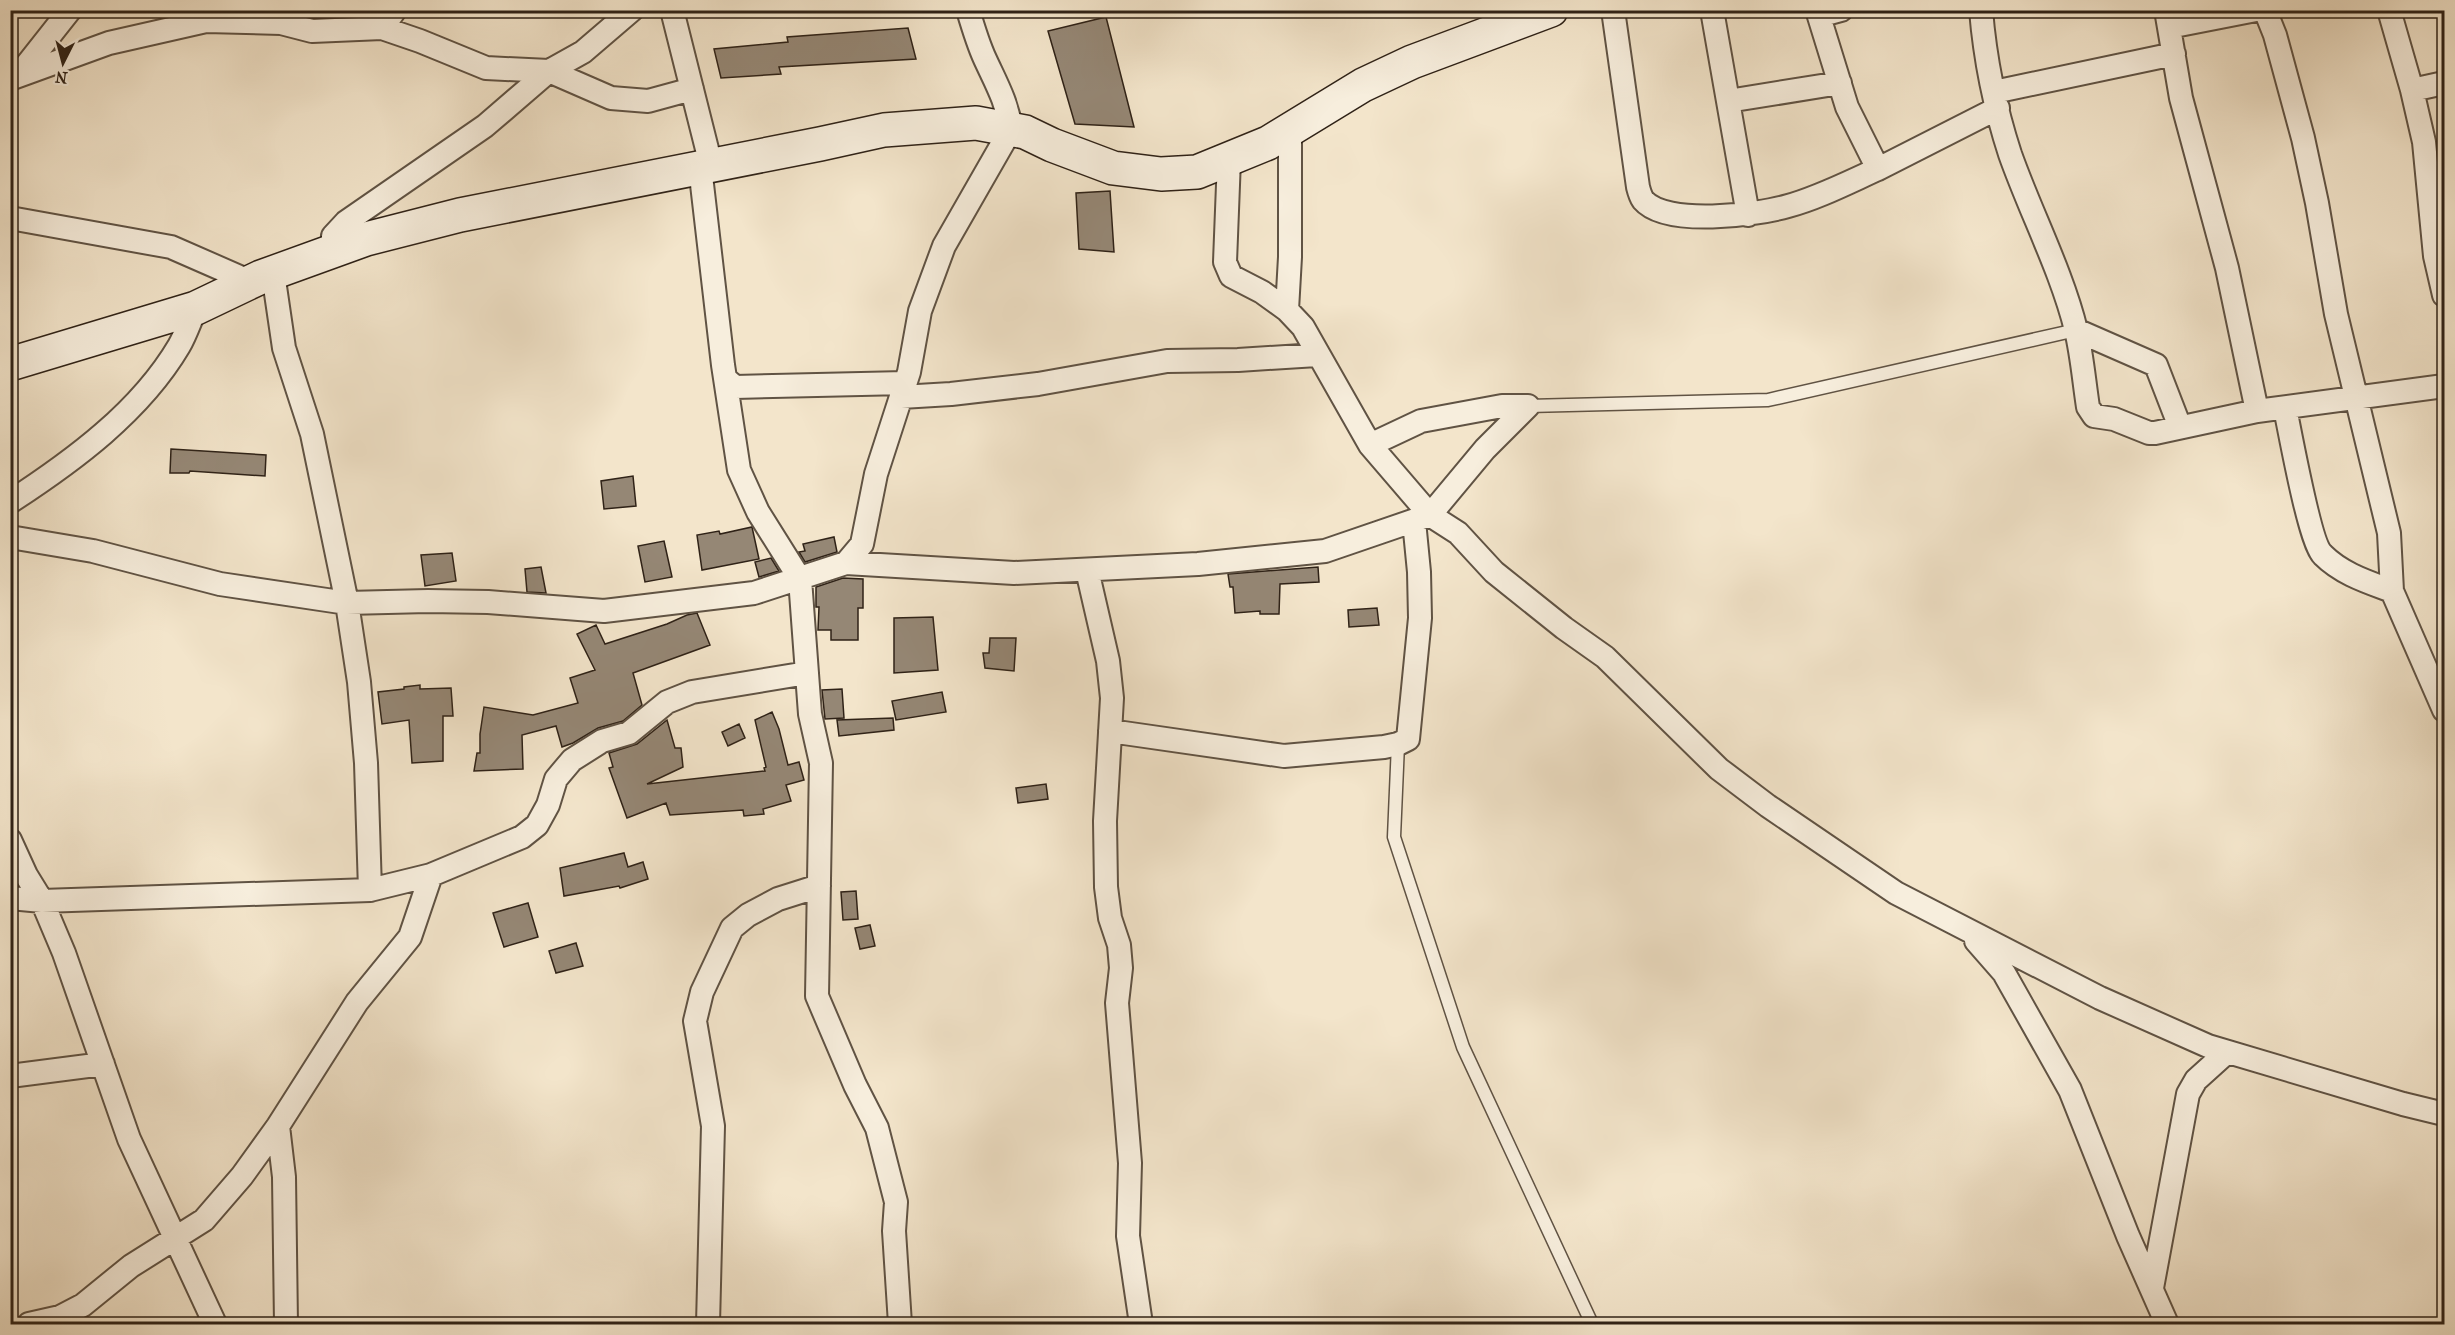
<svg xmlns="http://www.w3.org/2000/svg" width="2455" height="1335" viewBox="0 0 2455 1335" font-family="'IM FELL French Canon',serif">
	<rect width="100%" height="100%" fill="#f3e5cb"/>
	<filter id="stains"><feTurbulence type="fractalNoise" baseFrequency=".00333" numOctaves="4"/><feColorMatrix values="0 0 0 0 .2 0 0 0 0 .09 0 0 0 0 .02 0 0 0 .5 -.17"/></filter>
	<radialGradient id="worn" r=".72"><stop offset=".6" stop-color="#630" stop-opacity="0"/><stop offset="1" stop-color="#630" stop-opacity=".3"/></radialGradient>
	<path fill="#958775" stroke="#2f2217" stroke-width="1.5" d="M1106 17 1134 127 1075 124 1048 31Z
		M908 28 916 59 779 67 781 74 721 78 714 49 788 42 787 37Z
		M1110 191 1114 252 1079 249 1076 193Z
		M171 449 266 455 265 476 190 471 189 473H170Z
		M633 476 636 506 604 509 601 481Z
		M752 527 759 559 702 570 697 535 719 531 720 534Z
		M834 537 837 552 805 562 799 552 805 551 803 544Z
		M664 541 672 577 645 582 638 546Z
		M452 553 456 581 425 586 421 555Z
		M771 558 779 571 759 577 755 562Z
		M541 567 546 593 527 592 525 569Z
		M1318 567 1319 582 1280 584 1279 614H1260V611L1235 613 1233 587H1230L1228 574Z
		M843 578 863 579V608H858V640H831V630H818L819 607H816V587Z
		M1377 608 1379 625 1349 627 1348 610Z
		M697 613 710 645 633 673 642 705 623 721 598 728 573 743 562 747 556 726 522 735 523 769 474 771 477 753H480V734L484 707 533 715 578 703 570 678 595 670 577 634 596 625 605 644 667 624 687 615Z
		M933 617 938 670 894 673V618Z
		M990 638H1016L1014 671 985 668 983 653H989Z
		M420 685V689L451 688 453 716H443V761L412 763 409 720 382 724 378 692 404 689V687Z
		M842 689 844 718 825 719 822 690Z
		M942 692 946 712 896 720 892 701Z
		M772 712 779 729 788 765 799 762 804 780 786 785 791 801 763 809 764 814 744 816 743 810 670 815 666 803 627 818 609 768 613 767 609 753 637 744 667 720 675 748H681L683 767 647 784 765 771 764 768 766 767 755 720Z
		M893 718 894 730 839 736 837 720Z
		M739 724 745 738 728 746 722 732Z
		M1046 784 1048 799 1018 803 1016 788Z
		M624 853 628 867 643 862 648 879 620 888 619 886 564 896 560 868Z
		M856 891 858 919 843 920 841 892Z
		M528 903 538 937 504 947 493 913Z
		M870 925 875 946 860 949 855 928Z
		M576 943 583 966 556 973 549 951Z"/>
	<g fill="none" stroke-linecap="round" stroke-linejoin="round">
		<g stroke="#605344" stroke-width="15">
			<path id="lane" d="M1528 406 1768 400 2076 330
				M1398 744 1394 837 1463 1047 1592 1324"/>
		</g>
		<g stroke="#605344" stroke-width="26">
			<path id="street" d="M672 10 711 165
				M1613 10 1638 187C1639 191 1641 197 1643 200 1666 227 1757 215 1788 206 1818 198 1849 182 1878 169
				M1712 10 1748 215
				M1817 10 1847 107 1878 169 1998 108
				M1981 10C1985 59 1995 108 2010 154 2030 211 2062 272 2076 330 2082 355 2084 381 2088 407L2094 416 2114 419 2149 433H2155L2257 411 2444 386
				M2166 10 2181 98 2227 268 2257 411
				M2265 10 2275 35 2303 138 2317 203 2336 314 2389 533 2392 591 2444 710
				M2389 10 2412 90 2424 142 2435 256 2444 295
				M1819 16 1841 10
				M2169 27 2256 10
				M382 28 395 10
				M21 72 70 10
				M10 79 109 43 206 21 281 23 312 31 382 28 420 41 486 68 549 71 611 98 648 101 692 89
				M2412 90 2444 83
				M1994 92 2174 54
				M1728 101 1840 83
				M1229 159 1225 262 1231 276 1262 292 1287 310 1303 327 1370 445 1430 515 1458 533 1494 572 1564 628 1605 657 1719 769 1768 806 1896 893 2100 998 2208 1046 2403 1104 2444 1114
				M700 167 723 365 739 470 758 512 800 579 810 714 821 763 817 996 855 1085 877 1128 896 1202 894 1231 900 1324
				M10 218 171 247 251 282
				M333 251V236L346 222 485 126 549 71 583 52 632 10
				M273 273 284 348 312 434 347 603 359 682 366 763 370 890
				M1287 310 1290 257V129
				M2076 330 2156 365 2180 427
				M727 380 735 387 905 383
				M901 397 951 394 1038 384 1167 361 1238 360 1317 355
				M2285 408C2290 432 2310 544 2323 555 2342 574 2368 582 2392 591
				M1370 445 1421 421 1502 406H1528
				M10 502C73 461 140 412 179 346 186 334 190 321 196 308
				M10 537 93 551 220 584 347 603 428 601 488 602 604 611 754 593 846 563 1014 573 1198 564 1325 551 1430 515 1485 449 1528 406
				M846 563 862 544 876 474 909 372 920 311 944 246 1011 129C1007 102 996 83 985 59 978 44 973 27 968 10
				M1087 570 1108 661 1112 698 1105 821 1106 887 1110 918 1119 945 1121 968 1117 1003 1130 1163 1128 1236 1141 1324
				M1110 731 1284 756 1384 747 1398 744 1408 739 1420 618 1419 572 1414 521
				M10 840 26 875 42 901 64 953 129 1139 215 1324
				M10 898 42 901 370 890 431 875 522 837 537 825 548 805 556 779 572 760 602 741 629 733 667 702 692 692 807 673
				M1976 941 2004 973 2070 1090 2128 1236 2167 1324
				M10 1076 103 1064
				M278 1126 284 1177 286 1324
				M2152 1288 2188 1094 2196 1080 2227 1052
				M29 1324 60 1317 83 1305 131 1266 204 1220 242 1176 278 1126 357 1002 410 937 431 875
				M708 1324 713 1126 695 1021 702 992 732 928 748 915 778 899 819 886"/>
		</g>
		<g stroke="#2f2217" stroke-width="36">
			<path id="secondary" d="M10 364 196 308 261 277 366 239 460 215 820 144 884 130 976 123 1025 132 1052 145 1113 168 1161 174 1197 172 1268 143 1363 85 1412 62 1551 10"/>
		</g>
		<use href="#lane" stroke="#f7eedd" stroke-width="12"/>
		<use href="#street" stroke="#f7eedd" stroke-width="22"/>
		<use href="#secondary" stroke="#f7eedd" stroke-width="33"/>
	</g>
	<rect width="2455" height="1335" fill="none" stroke="#f3e5cb" stroke-width="36"/>
	<rect x="12" y="12" width="2431" height="1311" fill="none" stroke="#2f2217" stroke-width="3"/>
	<rect x="18" y="18" width="2419" height="1299" fill="none" stroke="#2f2217" stroke-width="1.5"/>
	<g transform="translate(63 63) rotate(186)" stroke="#f7eedd" stroke-width="4.5" paint-order="stroke">
	<path d="M0-4.5L10 22L0 15L-10 22Z" fill="#2f2217"/>
	<text y="-9" font-size="16" font-weight="bold" text-anchor="middle" fill="#2f2217">N</text>
	</g>
	<rect width="100%" height="100%" filter="url(#stains)"/>
	<rect width="100%" height="100%" fill="url(#worn)"/>
</svg>
